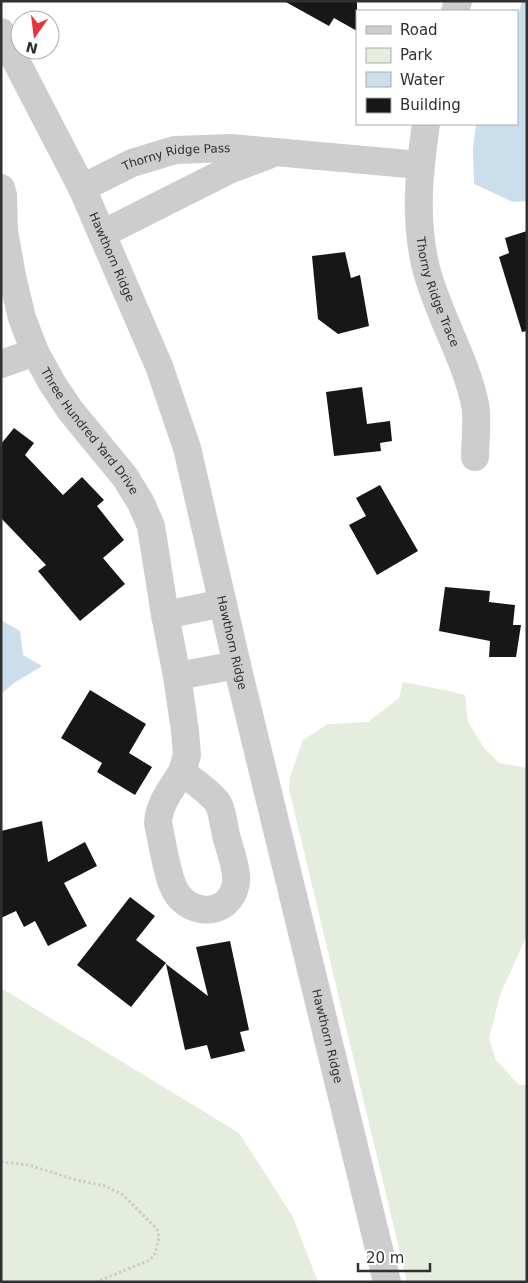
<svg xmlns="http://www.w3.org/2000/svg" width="528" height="1283" viewBox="0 0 528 1283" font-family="'DejaVu Sans',sans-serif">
	<rect width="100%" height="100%" fill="#fff"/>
	<path fill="#e5edde" d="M403 682 450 691 465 695 468 722 484 748 499 763 527 768V935L500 995 489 1039 496 1060 519 1085H527V1282H407L289 789 290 777 303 740 328 724 368 722 399 698Z
		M1 988 239 1133 293 1217 318 1282H1Z"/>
	<path fill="#cbdeec" d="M522 1H527V201L513 202 474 184 473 149 476 124H517V19Z
		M1 620 20 631 23 655 42 666 14 683 1 694Z"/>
	<path fill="#171717" d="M284 1H357V31L334 18 329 26Z
		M527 231V331L522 332 499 257 509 253 505 238Z
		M345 252 351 278 360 275 369 326 338 334 318 319 312 256Z
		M362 387 367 424 390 421 392 441 380 443 381 451 334 456 326 392Z
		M14 428 34 443 25 455 63 495 82 477 104 500 97 506 124 540 103 558 125 584 80 621 38 571 46 565 1 518V444Z
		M380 485 418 551 377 575 349 525 366 516 356 498Z
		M445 587 490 591 489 602 515 605 513 625H521L516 657H489L490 641 439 631Z
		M90 690 146 724 129 753 152 767 135 795 97 772 102 763 61 738Z
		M42 821 48 862 85 842 97 866 64 883 87 926 48 946 35 921 24 927 16 911 1 918V831Z
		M130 897 155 916 136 940 166 963 131 1007 77 965Z
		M230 941 249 1030 240 1032 245 1051 211 1059 207 1045 185 1050 166 964 208 996 196 947Z"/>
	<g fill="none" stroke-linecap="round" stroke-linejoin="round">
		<path stroke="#cdcdcd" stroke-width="3" stroke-dasharray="2.5 2.5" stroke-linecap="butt" d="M1 1162 29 1165 76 1180 105 1186 123 1195 157 1229 159 1237 155 1254 150 1260 96 1282"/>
		<g stroke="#cdcdcd" stroke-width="28">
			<path d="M455 11 458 1"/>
			<path id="s1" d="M1 32 82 188 159 366 187 448 237 665 387 1282"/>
			<path id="s2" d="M426 124C419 173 414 219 426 268 438 315 465 357 475 404 478 419 475 442 475 457"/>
			<path id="s3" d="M1 188 3 195 4 231 12 276 22 318 35 352 52 383 70 410 125 477 141 503 151 526 165 615 177 676 185 731 187 755 182 772"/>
			<path id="s4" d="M82 188 132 163 175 150 231 148 420 165"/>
			<path d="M102 234 229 170 269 155"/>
			<path d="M1 364 35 352"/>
			<path d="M165 615 223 603"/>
			<path d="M177 676 237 665"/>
			<path d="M182 772C193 781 209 791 217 802 222 808 224 827 226 835 229 847 238 871 236 883 230 919 185 917 173 886 166 870 162 841 158 823 159 803 172 788 182 772Z"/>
		</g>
	</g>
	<g text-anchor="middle" stroke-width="5" stroke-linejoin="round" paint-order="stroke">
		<g font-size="12" fill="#303030" stroke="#fff">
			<text dy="4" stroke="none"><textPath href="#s4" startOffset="101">Thorny Ridge Pass</textPath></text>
			<text dy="4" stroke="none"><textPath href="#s1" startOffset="251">Hawthorn Ridge</textPath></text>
			<text dy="4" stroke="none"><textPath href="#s2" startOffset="171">Thorny Ridge Trace</textPath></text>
			<text dy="4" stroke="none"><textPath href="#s3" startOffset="265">Three Hundred Yard Drive</textPath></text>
			<text dy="4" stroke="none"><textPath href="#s1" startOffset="656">Hawthorn Ridge</textPath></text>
			<text dy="4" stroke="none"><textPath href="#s1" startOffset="1061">Hawthorn Ridge</textPath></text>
		</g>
	</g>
	<rect width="528" height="1283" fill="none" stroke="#303030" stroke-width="5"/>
	<rect x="356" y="10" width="162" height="115" fill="#ffffff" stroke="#acacac"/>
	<rect x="366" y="26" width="25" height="8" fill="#cdcdcd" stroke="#acacac"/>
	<text x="400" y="35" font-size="15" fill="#303030">Road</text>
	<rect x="366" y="48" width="25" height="15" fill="#e5edde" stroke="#acacac"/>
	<text x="400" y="60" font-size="15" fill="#303030">Park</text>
	<rect x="366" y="72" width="25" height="15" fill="#cbdeec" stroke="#acacac"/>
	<text x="400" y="85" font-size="15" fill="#303030">Water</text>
	<rect x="366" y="98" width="25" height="15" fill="#171717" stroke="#acacac"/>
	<text x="400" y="110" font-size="15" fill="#303030">Building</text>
	<g transform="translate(35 35) rotate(194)"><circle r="24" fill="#ffffff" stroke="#acacac"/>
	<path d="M0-4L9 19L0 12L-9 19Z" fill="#e4353a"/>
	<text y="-8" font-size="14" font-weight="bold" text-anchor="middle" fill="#303030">N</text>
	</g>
	<path d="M358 1263v8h72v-8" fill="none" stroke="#303030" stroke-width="2.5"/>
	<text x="366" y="1263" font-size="15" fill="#303030" stroke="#ffffff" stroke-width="4" paint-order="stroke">20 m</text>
</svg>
